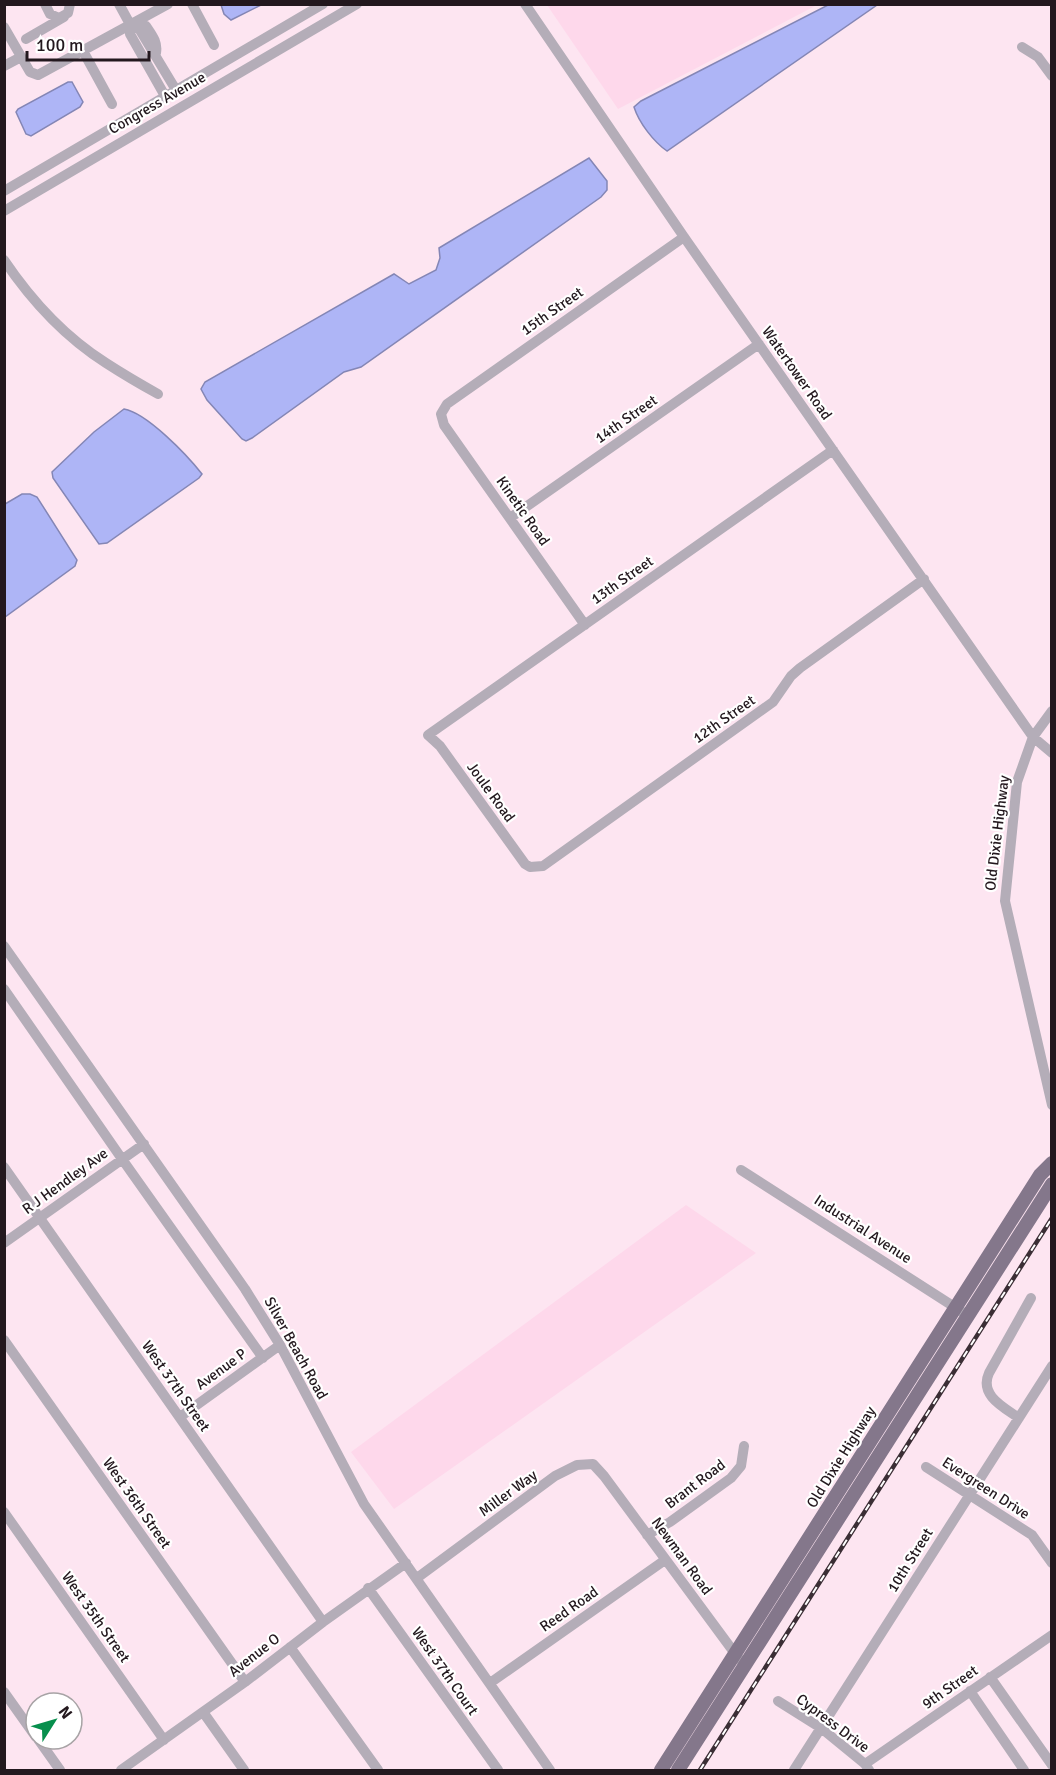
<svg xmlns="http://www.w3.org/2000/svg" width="1056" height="1775" viewBox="0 0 1056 1775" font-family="Signika,sans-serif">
	<rect width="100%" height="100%" fill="#fde5f1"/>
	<path fill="#fed8eb" d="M547 5H817L618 109Z
		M686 1205 756 1253 394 1509 351 1452Z"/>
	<path fill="#aeb5f6" stroke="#8486b5" stroke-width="1.5" d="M221 5V4L261 5 231 20 224 14Z
		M828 5H877L667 151C654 142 639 123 634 107L641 101Z
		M68 82H72L83 102 80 107 31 136 26 134 16 112 18 109Z
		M589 158 607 181V190L601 197 361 367 344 372 252 438 246 441 242 439 207 400 201 389 205 382 394 274 409 284 436 270 440 258 439 248Z
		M124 409C147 413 187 455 202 474L199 478 107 543 99 544 53 478 52 472 94 432Z
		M22 494H30L37 497 77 560 75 566 5 617V504Z"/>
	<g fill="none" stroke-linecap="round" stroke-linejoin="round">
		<path stroke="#b4adb8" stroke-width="10" d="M45 4 50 14 59 18 68 13 70 4
			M119 4 131 26 130 34 165 96
			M192 4 214 45
			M525 4 684 237 1033 737 1052 753
			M131 26 138 27 176 90
			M4 27 30 72 38 75 168 4
			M138 27 146 26C152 35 158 42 156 53
			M26 39 64 17
			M1022 47 1038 57 1052 76
			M83 51 112 104
			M4 66 21 57
			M4 191 323 4
			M4 211 357 4
			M4 260C31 300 65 337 106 363 123 374 140 384 158 394
			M833 450 428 735 440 746 525 864 530 867 543 866 773 702 791 676 800 668 924 579
			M510 518 759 344
			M585 625 444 425 441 414 447 404 684 237
			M1052 711 1033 737 1017 782 1005 901 1052 1105
			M4 946 245 1289 280 1345 364 1504 550 1770
			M4 989 122 1159 263 1358
			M4 1167 323 1622
			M741 1170 967 1315
			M4 1243 144 1144
			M4 1340 245 1682
			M180 1417 280 1345
			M1019 1418C1003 1407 979 1395 989 1373L1031 1298
			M926 1467 1032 1535 1052 1563
			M4 1512 164 1740
			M647 1535 670 1522 731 1478 741 1466 744 1446
			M417 1578 555 1476 577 1465 593 1464 604 1476 739 1659
			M368 1588 498 1770
			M290 1647 378 1770
			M990 1677 1052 1765
			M490 1683 665 1560
			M970 1691 1024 1770
			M4 1692 36 1737
			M778 1701 821 1728 865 1764 869 1770
			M203 1712 244 1770
			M38 1739 60 1770
			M865 1764 1052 1635
			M121 1770 245 1682 323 1622 406 1563
			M794 1770 1052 1366"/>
		<path stroke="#84778b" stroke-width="14" d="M661 1770 1040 1175 1052 1163
			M678 1770 1052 1184"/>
		<g stroke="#3b2e35" stroke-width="4.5">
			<path id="rail" d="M700 1770 1052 1218"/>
		</g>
		<use href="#rail" stroke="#fff" stroke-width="2" stroke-dasharray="7" stroke-linecap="butt"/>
	</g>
	<g text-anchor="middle" stroke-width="4.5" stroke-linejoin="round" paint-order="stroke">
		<g font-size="15" fill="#23181e" stroke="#fff">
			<text transform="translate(157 103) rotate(-30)" y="5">Congress Avenue</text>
			<text transform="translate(552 311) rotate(-35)" y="5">15th Street</text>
			<text transform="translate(797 373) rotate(55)" y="5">Watertower Road</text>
			<text transform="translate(626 419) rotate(-35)" y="5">14th Street</text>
			<text transform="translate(523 511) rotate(55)" y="5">Kinetic Road</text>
			<text transform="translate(622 580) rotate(-35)" y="5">13th Street</text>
			<text transform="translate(724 719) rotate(-35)" y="5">12th Street</text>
			<text transform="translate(491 792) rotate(54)" y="5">Joule Road</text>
			<text transform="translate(997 833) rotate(-83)" y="5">Old Dixie Highway</text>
			<text transform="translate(65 1181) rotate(-36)" y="5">R J Hendley Ave</text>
			<text transform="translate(863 1229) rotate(33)" y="5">Industrial Avenue</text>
			<text transform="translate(296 1348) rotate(61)" y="5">Silver Beach Road</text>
			<text transform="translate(221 1369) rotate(-36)" y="5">Avenue P</text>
			<text transform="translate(176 1386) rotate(55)" y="5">West 37th Street</text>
			<text transform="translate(841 1457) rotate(-58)" y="5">Old Dixie Highway</text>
			<text transform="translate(695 1484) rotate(-37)" y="5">Brant Road</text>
			<text transform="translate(986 1488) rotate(33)" y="5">Evergreen Drive</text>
			<text transform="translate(508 1493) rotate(-36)" y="5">Miller Way</text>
			<text transform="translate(137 1503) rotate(55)" y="5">West 36th Street</text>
			<text transform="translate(682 1556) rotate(54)" y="5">Newman Road</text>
			<text transform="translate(910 1560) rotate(-58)" y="5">10th Street</text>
			<text transform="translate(569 1609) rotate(-35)" y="5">Reed Road</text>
			<text transform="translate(96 1617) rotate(55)" y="5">West 35th Street</text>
			<text transform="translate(254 1655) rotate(-38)" y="5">Avenue O</text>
			<text transform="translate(445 1671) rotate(55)" y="5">West 37th Court</text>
			<text transform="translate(950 1687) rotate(-35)" y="5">9th Street</text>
			<text transform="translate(833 1723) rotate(37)" y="5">Cypress Drive</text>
		</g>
	</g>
	<rect width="1056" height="1775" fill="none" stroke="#23181e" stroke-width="12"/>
	<g transform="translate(54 1721) rotate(53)"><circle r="28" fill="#ffffff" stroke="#a7a3a5" stroke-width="1.5"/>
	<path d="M0-4.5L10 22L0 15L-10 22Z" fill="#078f4d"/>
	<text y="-9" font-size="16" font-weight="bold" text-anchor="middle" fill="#23181e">N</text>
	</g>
	<path d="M27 51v9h122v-9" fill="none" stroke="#23181e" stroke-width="3"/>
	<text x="36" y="51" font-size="18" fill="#23181e" stroke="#ffffff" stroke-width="4.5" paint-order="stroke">100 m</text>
</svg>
